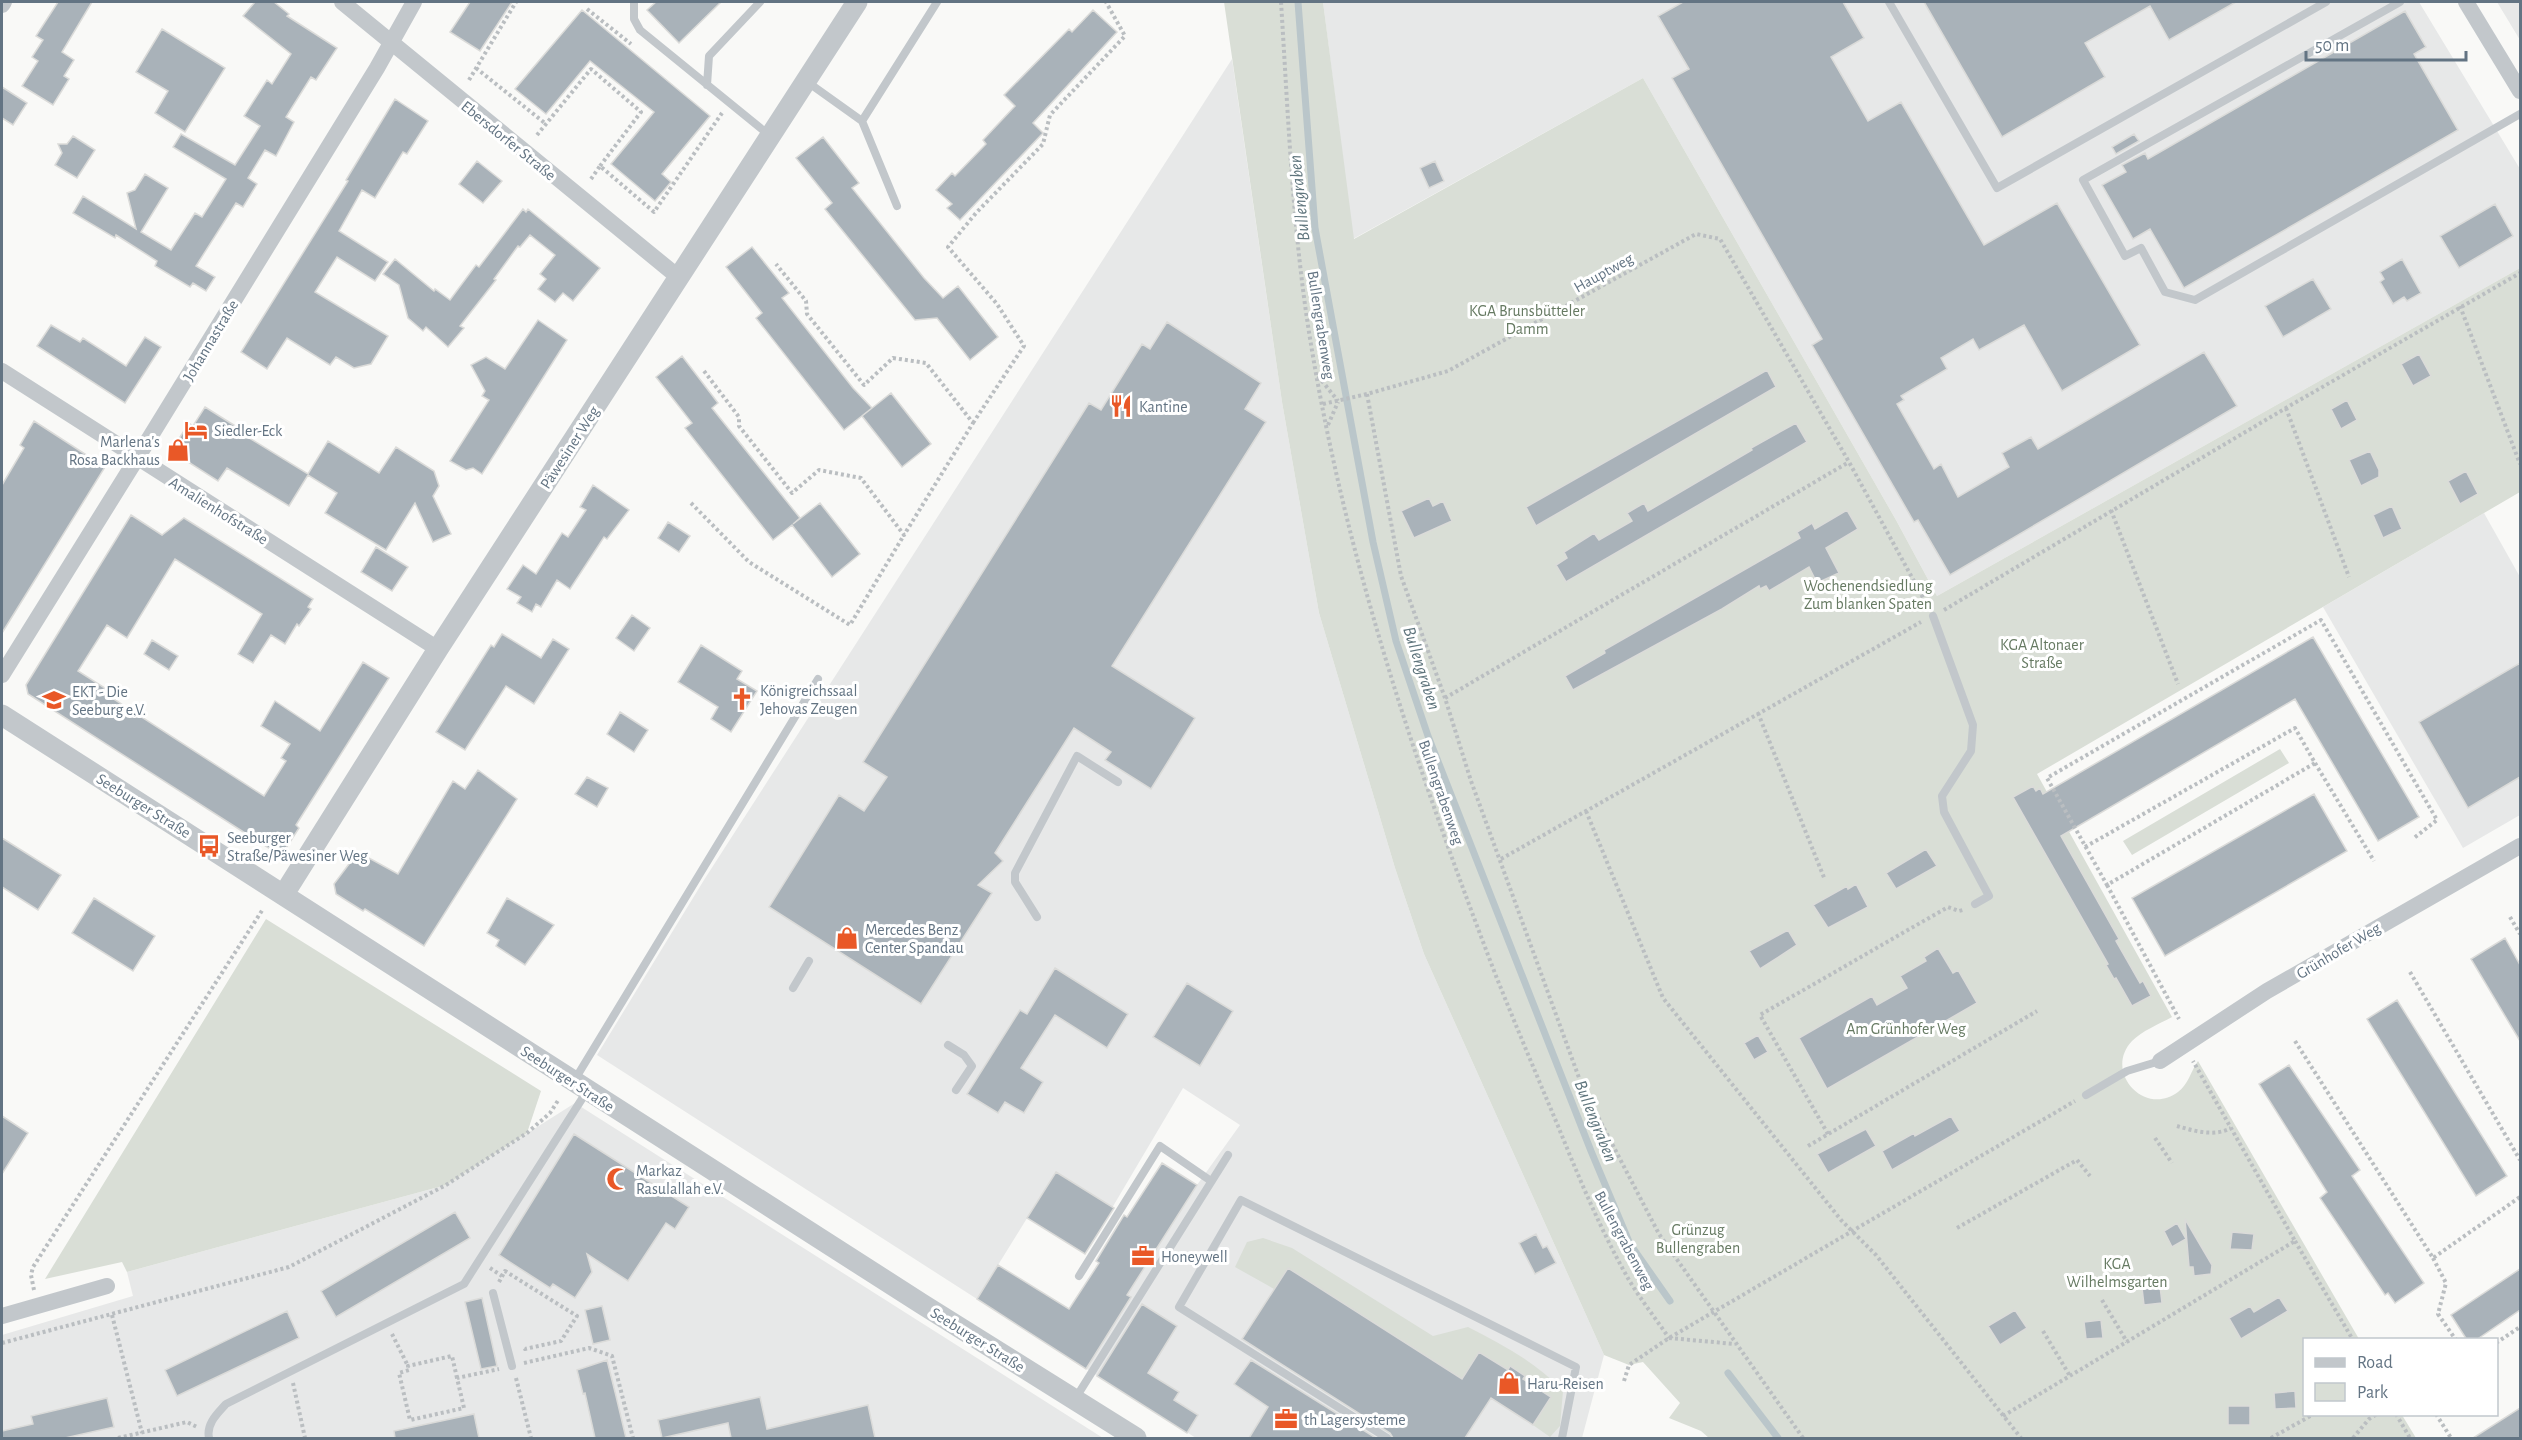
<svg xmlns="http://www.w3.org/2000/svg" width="2522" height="1440" viewBox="0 0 2522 1440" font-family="'Alegreya Sans',sans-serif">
	<rect width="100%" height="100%" fill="#f9f9f7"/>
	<path fill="#e7e8e8" d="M1323 2H2419L2520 169V268L1937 596 1896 520 1643 78 1353 239Z
		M2497 2H2520V40Z
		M1232 59 1282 402 1319 613 1395 868 1424 954 1604 1355 1582 1438H1353L1314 1414 1300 1438H1196L1085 1368 1119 1308 1197 1185 1240 1125 1183 1088 1112 1208 1055 1173 977 1299 597 1055 704 880Z
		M2484 513 2520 577V815L2463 848 2323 607Z
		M575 1103 1103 1438H2V1335L133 1296 127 1272 446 1185Z"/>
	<path fill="#d9ded6" d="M1224 2H1323L1354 239 1643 78 1896 520 1937 596 2520 268V492L2037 774 2172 1017C2159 1024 2142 1031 2132 1041 2103 1072 2145 1117 2178 1092 2188 1085 2191 1071 2198 1061L2359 1339 2304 1340V1414L2402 1415 2416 1438H1709L1701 1431 1669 1418 1680 1403 1643 1362 1629 1365 1604 1355 1424 954 1395 868 1319 613 1282 402Z
		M2280 749 2289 763 2132 855 2123 841Z
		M266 919 541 1091 527 1133 446 1185 127 1272 122 1262 45 1279Z
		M1263 1238 1292 1248 1433 1336 1468 1327C1503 1345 1536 1362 1563 1391L1560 1426 1550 1437 1533 1425 1551 1397 1523 1379 1510 1367 1508 1370 1479 1352 1461 1383 1447 1369 1288 1268 1274 1289 1235 1267 1247 1242Z"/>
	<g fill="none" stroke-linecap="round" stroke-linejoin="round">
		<path stroke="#bac6ca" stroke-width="7" d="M1298 2 1315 228 1373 542 1396 641 1428 736 1591 1151 1630 1244 1670 1301
			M1728 1373 1778 1438"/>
	</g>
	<path fill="#a9b2b9" stroke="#dbdbd9" stroke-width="1.5" d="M58 2H92L62 52 74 60 64 76 69 79 53 105 22 86 38 61 32 57 43 40 36 36Z
		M255 2H274L289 14 287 16 337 48 316 80 311 77 286 117 294 122 276 156 265 150 248 178 257 184 243 207 236 203 196 266 215 277 206 291 193 283 190 287 155 266 157 261 116 235 115 238 73 213 83 196 136 229 127 193 135 190 145 174 168 188 141 232 171 250 195 213 202 217 226 179 173 147 181 134 235 165 260 126 244 116 267 80 272 84 291 54 243 16Z
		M470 2H512L480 51 450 32Z
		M656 2H721L679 43 647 10Z
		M1683 2H1843L1864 38 1831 57 1868 121 1901 102 1984 245 2057 203 2140 345 2062 391 2024 325 1979 350 1973 339 1941 358 1947 369 1901 396 1904 400 1897 404 1934 469 1941 464 1958 497 2009 467 2002 453 2031 437 2038 449 2204 352 2237 406 1950 575 1918 520 1914 522 1812 345 1822 339 1672 78 1689 69 1658 16Z
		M1924 2H2236L2169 40 2150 6 2085 43 2105 77 2002 137Z
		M582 10 710 116 662 174 671 182 655 201 611 164 654 112 590 61 546 114 515 89Z
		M1093 10 1117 32 1033 123 1043 133 960 220 947 208 952 204 936 190 952 173 955 176 986 144 983 140 1015 106 1004 95 1069 29 1072 32Z
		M2405 11 2426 47 2414 54 2458 130 2184 288 2150 229 2133 239 2102 185 2126 172 2122 165 2145 153 2148 159Z
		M162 29 225 68 185 132 155 113 168 91 136 72Z
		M2 87 27 103 13 125 2 118Z
		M395 99 428 121 407 154 403 152 375 198 362 190 339 231 388 262 375 281 337 257 315 292 388 336 371 364 354 368 336 357 330 365 287 338 267 369 241 352 348 181 346 180Z
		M2134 134 2139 141 2116 154 2112 147Z
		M73 136 95 150 77 178 55 165 62 153 58 144H67Z
		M823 137 859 183 852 188 924 278 943 298 958 286 998 337 970 360 937 318 915 320 825 209 832 203 796 158Z
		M477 161 502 181 483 203 459 184Z
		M1435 161 1444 181 1429 188 1420 168Z
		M2495 204 2513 236 2459 268 2440 236Z
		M523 209 526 212 528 209 600 268 573 301 563 293 555 302 538 289 546 279 540 274 555 255 530 235 520 247 518 246 494 279 496 280 460 326 464 328 448 347 426 327 423 331 408 318 399 285 383 274 395 259 434 291 435 289 450 300 476 265 479 267Z
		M752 247 789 293 782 298 853 388 872 408 844 430 756 318 762 313 726 267Z
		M2402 259 2421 293 2407 301 2404 297 2393 304 2380 282 2384 279 2380 272Z
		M2313 279 2331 309 2283 337 2265 306Z
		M538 320 567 340 482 474 473 468 466 470 450 461 489 400 482 396 485 391 471 365 486 357 505 369Z
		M1167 322 1261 383 1245 409 1266 422 1112 666 1195 718 1151 789 1105 760 1111 752 1074 728 995 853 1003 861 978 885 992 893 921 1004 769 907 839 795 864 811 887 777 863 762 1089 403 1101 410 1142 344 1150 349Z
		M51 325 80 342 83 338 126 366 145 337 161 347 125 403 37 346Z
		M2419 354 2431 376 2413 386 2401 364Z
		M682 356 718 403 712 408 800 518 793 524 820 503 860 554 832 577 792 525 773 540 685 428 692 423 656 377Z
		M1767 370 1776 387 1536 526 1526 507Z
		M891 393 931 444 902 467 862 416Z
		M2347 400 2357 420 2341 429 2331 409Z
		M205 407 248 434 246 436 308 474 328 441 379 473 396 447 434 471 439 486 433 496 451 534 433 542 415 503 386 550 325 513 337 493 308 475 289 506 227 468 218 481 171 451 189 423 193 426Z
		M34 421 105 467 2 633V485L24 448 20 445Z
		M1796 423 1807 442 1566 582 1556 565 1567 558 1564 552 1594 533 1599 540 1632 521 1627 513 1644 503 1648 511 1752 450 1751 448Z
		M2370 451 2379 470V477L2361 486 2349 460Z
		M2466 471 2478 494 2460 504 2448 481Z
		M593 485 629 510 607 539 604 537 570 589 557 580 541 607 536 604 532 612 517 603 521 597 507 589 523 565 536 574 562 533 568 537 586 510 580 507Z
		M1429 498 1433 506 1443 501 1452 521 1414 538 1401 511Z
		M2392 506 2402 529 2383 538 2373 515Z
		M1847 510 1858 529 1826 548 1839 573 1817 583 1809 567 1769 591 1766 586 1760 589 1759 586 1722 609 1573 690 1565 676 1605 653 1604 650 1800 538 1797 532 1812 523 1815 529Z
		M131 515 162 535 184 518 313 599 308 607 311 609 299 626 297 624 285 644 271 635 253 663 238 654 262 614 175 559 127 638 107 625 78 671 111 692 109 696 264 796 286 761 281 758 290 744 261 726 275 701 320 731 363 662 389 678 296 825 299 828 281 856 28 694 26 685Z
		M668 522 690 536 679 552 658 538Z
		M376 547 408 567 392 591 361 572Z
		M632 615 650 628 634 651 616 638Z
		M502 634 541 658 553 639 569 649 534 704 506 686 465 750 436 732 491 645 494 647Z
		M2313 637 2419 817 2378 841 2295 699 2061 836 2119 939 2116 941 2140 983 2143 981 2151 996 2132 1006 2116 978 2114 979 2106 965 2108 964 2013 797 2033 786 2036 791 2040 788 2043 794Z
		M152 640 178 656 169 670 144 654Z
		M701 645 742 671 737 679 757 691 731 732 711 719 718 707 678 682Z
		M2520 663V777L2468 808 2419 722Z
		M620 712 648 730 634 752 607 734Z
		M478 770 517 799 424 946 365 909 363 911 336 894 334 884 358 852 398 874 453 781 465 789Z
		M587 777 608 788 597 807 575 794Z
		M2314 794 2347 851 2165 956 2132 898Z
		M2 838 61 875 38 910 2 887Z
		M1926 849 1937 866 1896 889 1886 873Z
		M1856 884 1868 907 1828 928 1813 905 1847 886 1848 889Z
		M94 898 155 936 133 971 72 933Z
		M507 898 554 925 525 965 496 946 499 940 487 933Z
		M1788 930 1797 945 1760 969 1749 951Z
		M2505 938 2520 965V1041L2471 959Z
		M1938 948 1953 973 1958 970 1977 1003 1827 1089 1799 1038 1872 996 1877 1005 1907 988 1900 976 1926 961 1924 957Z
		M1055 968 1128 1014 1107 1048 1055 1015 1021 1068 1043 1082 1024 1113 1005 1102 998 1113 967 1094 1020 1010 1027 1014Z
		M1187 983 1233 1011 1200 1066 1153 1037Z
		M2397 1000 2507 1176 2476 1196 2367 1019Z
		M1758 1035 1768 1052 1754 1060 1744 1043Z
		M2289 1065 2360 1170 2352 1176 2424 1283 2395 1303 2388 1293 2385 1295 2320 1198 2327 1192 2259 1084Z
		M2 1116 28 1133 2 1174Z
		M1951 1116 1960 1131 1892 1170 1882 1151 1914 1133 1915 1136Z
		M1866 1129 1876 1146 1828 1173 1817 1154Z
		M574 1134 689 1207 675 1229 666 1223 628 1281 587 1254 592 1272 575 1298 553 1284 550 1288 499 1255Z
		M1162 1163 1197 1185 1127 1295 1131 1297 1086 1369 977 1299 998 1265 1069 1309 1099 1263 1096 1261 1124 1215 1127 1217Z
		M1056 1172 1114 1208 1085 1254 1027 1218Z
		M455 1212 470 1238 336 1317 321 1291Z
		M2185 1219 2212 1265 2211 1274 2194 1276 2193 1267H2189Z
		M2177 1223 2186 1239 2172 1247 2164 1231Z
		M2232 1232 2254 1234 2252 1250 2230 1249Z
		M1536 1234 1543 1248 1547 1246 1556 1263 1535 1274 1519 1243Z
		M1288 1268 1462 1379 1479 1352 1508 1370 1510 1366 1525 1376 1523 1379 1551 1397 1533 1425 1491 1398 1465 1438H1393L1390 1433 1242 1339Z
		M2520 1269V1310L2476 1340H2467L2451 1315Z
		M2160 1286 2162 1303 2144 1305 2142 1288Z
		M2279 1297 2288 1311 2241 1339 2229 1318 2250 1306 2254 1312Z
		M482 1298 497 1366 481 1369 465 1302Z
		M1142 1304 1177 1326 1148 1373 1179 1392 1174 1400 1198 1415 1187 1433 1097 1376Z
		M602 1306 610 1340 593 1344 585 1310Z
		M2015 1310 2027 1328 2000 1345 1988 1326Z
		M287 1311 299 1338 177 1396 165 1370Z
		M2101 1320 2103 1338 2086 1339 2084 1322Z
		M607 1360 616 1396 626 1438H595L585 1393 583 1394 577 1370Z
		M1251 1360 1376 1438H1249L1268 1407 1234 1384Z
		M2295 1391 2296 1408 2275 1409 2274 1393Z
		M760 1397 767 1429 868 1405 875 1438H731L728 1423 662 1438 658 1420Z
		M107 1398 114 1427 65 1438H2V1431L33 1424 31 1416Z
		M2228 1406H2250V1425H2228Z
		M2520 1408V1438H2473Z
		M474 1414 479 1438H395L394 1431Z"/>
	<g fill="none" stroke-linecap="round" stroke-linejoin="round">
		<path stroke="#babec1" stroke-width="4" stroke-dasharray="3 3" stroke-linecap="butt" d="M1281 2C1288 111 1292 223 1309 332 1344 554 1416 767 1496 976 1516 1026 1537 1076 1558 1126 1579 1178 1601 1231 1629 1280 1641 1300 1656 1319 1669 1338
			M587 9 631 44
			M476 68 546 124
			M469 80 516 2
			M537 135 591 69 641 112 600 166
			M591 179 600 166 654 212 722 113
			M2460 306 2520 464
			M704 371 739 417V426L792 493 819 470 861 478 904 535 973 423 926 363 893 358 864 385 807 314 806 301 776 264
			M1318 376 1338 401
			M1367 394 1401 576 1445 698 1471 781 1582 1086 1659 1234 1803 1438
			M1323 404 1367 394 1448 371 1696 234 1720 239 1849 462 1927 605
			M2286 408 2349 577
			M973 423 1024 346 997 304 948 247 976 213 1043 144 1050 115 1125 36 1106 2
			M1328 425 1338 402
			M691 503 749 562 850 625 904 535
			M2111 510 2178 684
			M1944 610 2286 408 2520 273
			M1445 698 1849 462
			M1758 713 1825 880
			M2315 763 2374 861
			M1586 811 1663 998 1841 1220 1876 1255 2021 1438
			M2085 847 2295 728 2315 763 2107 885 2047 778 2321 620 2437 820 2414 838
			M1501 859 1921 622
			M2107 885 2179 1019
			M2510 917 2520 934
			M2410 972 2520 1160
			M2295 1041 2433 1258 2520 1197
			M2177 1126C2194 1131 2215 1137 2231 1128
			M1828 1134 1760 1015 1948 907 1959 911 1963 910
			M2155 1138 2172 1163
			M1808 1146 2037 1011
			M1957 1228 2077 1160 2090 1176
			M2295 1241 2353 1340
			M2433 1258 2446 1283 2438 1314 2456 1340
			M490 1268 502 1276
			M499 1282 505 1271 577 1316 561 1341 525 1349 523 1347
			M34 1290 31 1275 33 1267 263 909
			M2102 1300 2127 1342
			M112 1315 142 1433
			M2043 1331 2070 1376
			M392 1334 408 1366
			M1669 1338 1735 1344
			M2 1343 289 1267 446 1185 527 1133 550 1113 559 1099
			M2496 1343 2520 1327
			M524 1363 589 1348 612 1356 633 1438
			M457 1378 452 1356 408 1366 409 1370 399 1373 410 1420 464 1408 457 1378 499 1369
			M516 1378 531 1438
			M1624 1381 1629 1365 1669 1338 2075 1101
			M293 1383 305 1438
			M2396 1414 2410 1438
			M2436 1414 2451 1438
			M2003 1416 2295 1241 2193 1061
			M118 1438 187 1422 197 1427
			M2271 1438 2314 1414
			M2353 1438 2369 1419 2377 1414"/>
		<path stroke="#c2c7cb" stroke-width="8" d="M634 2V19L640 30 769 135
			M1889 2 1997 188 2326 2
			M2400 2 2083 180 2125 256 2141 248 2165 292 2195 300 2520 114
			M806 81 862 121 937 2
			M707 85 709 56 760 2
			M862 121 897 206
			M1933 616 1973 725 1971 751 1942 796 1944 812 1989 896 1975 904
			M1037 917 1015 882V873L1077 756 1118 782
			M793 988 809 961
			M948 1045 964 1055 972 1066 956 1090
			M574 1081 818 679
			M2086 1095 2127 1071 2160 1061
			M1079 1276 1160 1146 1211 1181
			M493 1293 512 1366
			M1075 1399 1228 1155
			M209 1438C206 1424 217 1414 226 1404L464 1284 587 1091
			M1387 1438 1179 1307 1241 1200 1576 1367 1562 1438"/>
		<path stroke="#c2c7cb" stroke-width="16" d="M342 2 677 276
			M2466 2 2520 91
			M2 5 4 2
			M2 371 438 649
			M2 675 147 442 377 68 414 2
			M2160 1061 2267 991 2520 846
			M2 1316 107 1286"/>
		<path stroke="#c2c7cb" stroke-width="21" d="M2 715 922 1304 1136 1438
			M284 894 438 649 857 2"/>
	</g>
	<defs>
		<g id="restaurant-bare" transform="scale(1.8)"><path d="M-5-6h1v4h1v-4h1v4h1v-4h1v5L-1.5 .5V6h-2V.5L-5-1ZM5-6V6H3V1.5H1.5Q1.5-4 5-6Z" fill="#e95827" stroke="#fff" stroke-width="2.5" paint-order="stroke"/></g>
		<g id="hotel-bare" transform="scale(1.8)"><path d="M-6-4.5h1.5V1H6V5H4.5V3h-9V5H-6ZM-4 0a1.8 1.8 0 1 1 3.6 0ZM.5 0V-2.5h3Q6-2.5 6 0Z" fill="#e95827" stroke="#fff" stroke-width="2.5" paint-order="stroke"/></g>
		<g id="shop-bare" transform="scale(1.8)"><path d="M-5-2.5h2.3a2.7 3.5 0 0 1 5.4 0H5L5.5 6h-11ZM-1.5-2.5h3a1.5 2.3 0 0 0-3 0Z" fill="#e95827" stroke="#fff" stroke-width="2.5" paint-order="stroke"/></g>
		<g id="church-bare" transform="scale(1.8)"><path d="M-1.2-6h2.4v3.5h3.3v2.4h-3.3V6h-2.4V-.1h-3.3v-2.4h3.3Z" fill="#e95827" stroke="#fff" stroke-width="2.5" paint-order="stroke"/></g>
		<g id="school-bare" transform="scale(1.8)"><path d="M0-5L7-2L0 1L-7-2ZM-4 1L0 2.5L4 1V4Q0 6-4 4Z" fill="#e95827" stroke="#fff" stroke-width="2.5" paint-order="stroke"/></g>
		<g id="bus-bare" transform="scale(1.8)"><path d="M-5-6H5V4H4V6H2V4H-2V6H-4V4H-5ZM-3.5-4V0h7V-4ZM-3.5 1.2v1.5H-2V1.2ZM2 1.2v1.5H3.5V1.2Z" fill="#e95827" stroke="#fff" stroke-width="2.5" paint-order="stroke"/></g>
		<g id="mosque-bare" transform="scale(1.8)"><path d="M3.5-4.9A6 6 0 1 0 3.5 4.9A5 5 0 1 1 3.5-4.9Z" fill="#e95827" stroke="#fff" stroke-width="2.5" paint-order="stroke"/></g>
		<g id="office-bare" transform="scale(1.8)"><path d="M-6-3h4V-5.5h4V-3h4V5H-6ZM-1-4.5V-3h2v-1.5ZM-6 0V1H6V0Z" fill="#e95827" stroke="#fff" stroke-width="2.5" paint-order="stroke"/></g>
	</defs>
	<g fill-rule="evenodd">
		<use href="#restaurant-bare" x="1121" y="406"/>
		<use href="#hotel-bare" x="196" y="430"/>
		<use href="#shop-bare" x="178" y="450"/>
		<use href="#church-bare" x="742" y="699"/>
		<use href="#school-bare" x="54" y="700"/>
		<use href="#bus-bare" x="209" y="846"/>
		<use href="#shop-bare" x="847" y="938"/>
		<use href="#mosque-bare" x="618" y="1179"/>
		<use href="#office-bare" x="1143" y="1256"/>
		<use href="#shop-bare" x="1509" y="1383"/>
		<use href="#office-bare" x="1286" y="1419"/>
	</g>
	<g text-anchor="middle" stroke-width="6" stroke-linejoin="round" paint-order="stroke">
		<g font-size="16" fill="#637483" stroke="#fff">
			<text transform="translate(509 140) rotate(39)" y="6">Ebersdorfer Straße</text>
			<text transform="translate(1603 272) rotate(-29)" y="6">Hauptweg</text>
			<text transform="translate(1322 325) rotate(81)" y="6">Bullengrabenweg</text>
			<text transform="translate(210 340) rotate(-59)" y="6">Johannastraße</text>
			<text transform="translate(569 447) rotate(-57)" y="6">Päwesiner Weg</text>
			<text transform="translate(219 510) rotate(32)" y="6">Amalienhofstraße</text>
			<text transform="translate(1442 792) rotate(71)" y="6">Bullengrabenweg</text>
			<text transform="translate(144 805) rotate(32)" y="6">Seeburger Straße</text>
			<text transform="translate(2338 950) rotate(-31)" y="6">Grünhofer Weg</text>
			<text transform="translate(568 1078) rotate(33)" y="6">Seeburger Straße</text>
			<text transform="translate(1625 1240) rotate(62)" y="6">Bullengrabenweg</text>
			<text transform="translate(978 1339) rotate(32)" y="6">Seeburger Straße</text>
		</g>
		<g font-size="16" fill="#667a62" stroke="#fff">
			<text x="1527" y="316">KGA Brunsbütteler<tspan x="1527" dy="18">Damm</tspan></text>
			<text x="1868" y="591">Wochenendsiedlung<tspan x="1868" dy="18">Zum blanken Spaten</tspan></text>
			<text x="2042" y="650">KGA Altonaer<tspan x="2042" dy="18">Straße</tspan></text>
			<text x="1906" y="1034">Am Grünhofer Weg</text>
			<text x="1698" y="1235">Grünzug<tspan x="1698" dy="18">Bullengraben</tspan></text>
			<text x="2117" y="1269">KGA<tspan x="2117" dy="18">Wilhelmsgarten</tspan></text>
		</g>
		<g font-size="16" fill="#637483" stroke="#fff" text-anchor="start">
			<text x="1139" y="412">Kantine</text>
			<text x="214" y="436">Siedler-Eck</text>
			<text x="160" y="447" text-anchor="end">Marlena's<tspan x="160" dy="18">Rosa Backhaus</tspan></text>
			<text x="760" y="696">Königreichssaal<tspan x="760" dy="18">Jehovas Zeugen</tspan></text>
			<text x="72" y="697">EKT - Die<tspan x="72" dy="18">Seeburg e.V.</tspan></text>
			<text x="227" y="843">Seeburger<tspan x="227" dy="18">Straße/Päwesiner Weg</tspan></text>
			<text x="865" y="935">Mercedes Benz<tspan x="865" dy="18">Center Spandau</tspan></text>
			<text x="636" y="1176">Markaz<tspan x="636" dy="18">Rasulallah e.V.</tspan></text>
			<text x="1161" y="1262">Honeywell</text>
			<text x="1527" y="1389">Haru-Reisen</text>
			<text x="1304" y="1425">th Lagersysteme</text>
		</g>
		<g font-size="18" font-style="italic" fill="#5e747c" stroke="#fff">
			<text transform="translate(1299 198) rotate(-96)" y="6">Bullengraben</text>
			<text transform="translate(1422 668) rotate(72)" y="6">Bullengraben</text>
			<text transform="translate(1596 1121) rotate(68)" y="6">Bullengraben</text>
		</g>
	</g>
	<rect width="2522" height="1440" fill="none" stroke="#637483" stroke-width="6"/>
	<rect x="2303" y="1338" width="195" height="78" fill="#ffffff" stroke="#c1c7cd" stroke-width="1.5"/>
	<rect x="2315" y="1358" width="30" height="9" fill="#c2c7cb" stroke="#c1c7cd" stroke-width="1.5"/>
	<text x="2357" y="1368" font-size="18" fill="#637483">Road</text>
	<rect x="2315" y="1383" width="30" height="18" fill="#d9ded6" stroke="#c1c7cd" stroke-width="1.5"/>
	<text x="2357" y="1398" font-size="18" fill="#637483">Park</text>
	<path d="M2306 51v9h160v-9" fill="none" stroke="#637483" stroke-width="3"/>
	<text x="2315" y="51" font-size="18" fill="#637483" stroke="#ffffff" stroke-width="4.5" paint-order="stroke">50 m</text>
</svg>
